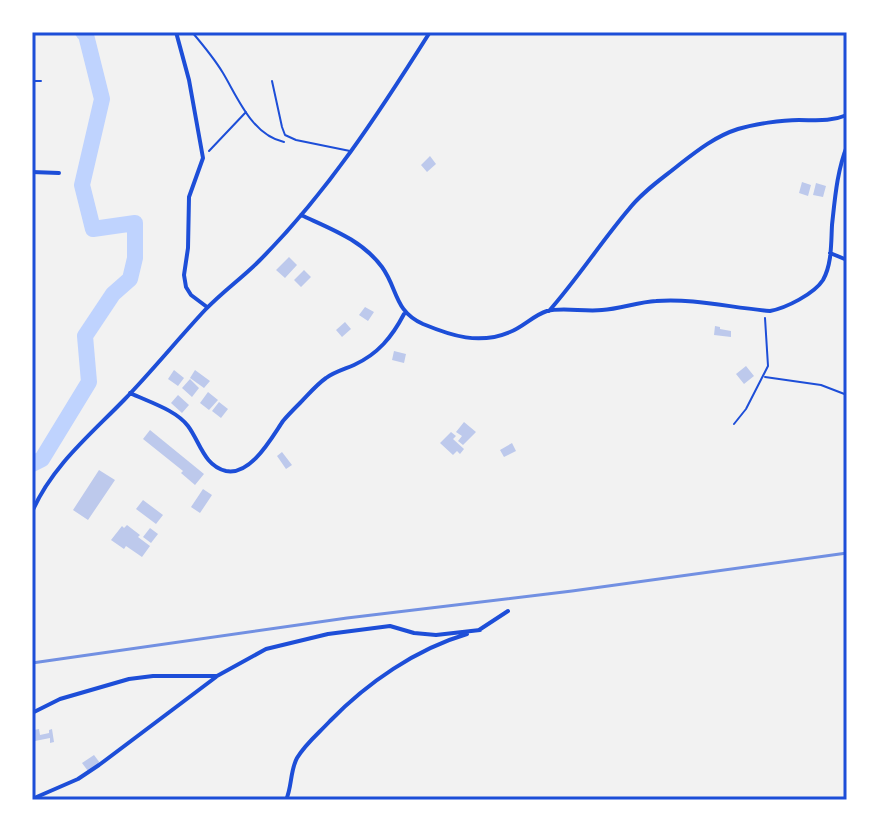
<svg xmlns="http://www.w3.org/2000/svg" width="879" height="832" viewBox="0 0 879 832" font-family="'Source Serif 4',serif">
	<rect width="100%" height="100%" fill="#f2f2f2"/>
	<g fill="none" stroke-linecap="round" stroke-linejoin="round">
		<path stroke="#bfd3fe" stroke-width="16" d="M32 464 42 459 89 382 85 336 113 294 130 279 135 258V223L93 229 82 185 102 99 86 35 83 32"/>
	</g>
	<path fill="#bdc9ec" d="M430 156 436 164 427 172 421 165Z
		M802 182 811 185 808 196 799 193Z
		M816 183 826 186 823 197 813 195Z
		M289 257 297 265 285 278 276 270Z
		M304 270 311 277 301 287 294 280Z
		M365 307 374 312 368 321 359 315Z
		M345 322 351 329 342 337 336 330Z
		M715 326 720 327V329L731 331V337L714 335Z
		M394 351 406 354 404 363 392 360Z
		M746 366 754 376 744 384 736 374Z
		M174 370 184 378 178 386 168 379Z
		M195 370 210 381 204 388 190 378Z
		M190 379 199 388 192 397 182 388Z
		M208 392 218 400 209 410 200 403Z
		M178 395 189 405 182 413 171 403Z
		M219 402 228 409 221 418 212 411Z
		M464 422 476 432 463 445 458 441 462 436 456 432Z
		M150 430 204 474 195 485 181 473 183 471 143 439Z
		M451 432 456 436 453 439 464 449 460 454 457 451 453 455 440 443Z
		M512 443 516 451 504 457 500 450Z
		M282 452 292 465 286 469 277 456Z
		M99 470 115 480 88 520 73 510Z
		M203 489 212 495 200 513 191 507Z
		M143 500 163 515 156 524 136 509Z
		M127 525 140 535 138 537 150 546 142 557 126 546 124 549 111 540 122 526 124 528Z
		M150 528 158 534 151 543 143 537Z
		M39 729 40 735 49 733V730L52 729 54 742 50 743V738L35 741 34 730Z
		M94 755 100 763 88 771 82 763Z"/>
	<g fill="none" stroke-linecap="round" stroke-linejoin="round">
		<path stroke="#1d4ed8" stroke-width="2" d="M192 32C203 45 214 58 223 73 238 98 252 135 284 142
			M32 81H41
			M209 151 246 112
			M765 377 821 385 847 395
			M734 424 746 409 768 366 765 318"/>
		<path stroke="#1d4ed8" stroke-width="2" d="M272 81 282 127 285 135 296 140 350 151"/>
		<path stroke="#1d4ed8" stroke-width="4" d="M176 32 189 80 203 158 189 197 188 248 184 275 186 287 191 295 207 307
			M32 172 59 173
			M301 215C331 229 362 240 382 267 398 289 394 311 423 324 452 336 479 345 510 332 523 327 534 315 547 311 562 307 585 312 602 310 620 309 638 302 656 301 694 298 732 308 770 311 786 308 814 294 823 280 832 264 831 243 832 225 835 198 837 171 847 146
			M830 253 847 260
			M549 311C578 278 601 242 629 209 643 191 663 178 680 164 698 150 716 136 738 129 755 124 781 120 799 120 816 120 830 122 847 115
			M130 393C149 402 176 410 188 426 200 442 204 466 226 471 251 476 272 437 283 421 288 415 294 409 300 403 308 395 316 385 326 378 334 372 345 369 354 365 378 354 392 337 404 314
			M32 512C52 466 90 435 124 400 152 371 178 339 205 310 222 292 242 278 259 261 327 193 379 113 430 32
			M479 630 508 611
			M32 713 60 699 129 679 153 676H217L266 649 328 634 390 626 414 633 436 635 480 630
			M32 799 78 779 99 765 216 677
			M286 800C292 787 290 771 297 758 306 743 319 733 330 721 367 683 416 649 467 634"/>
		<path stroke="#7290e2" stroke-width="3" d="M32 663 347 618 572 591 847 553"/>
	</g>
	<rect width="879" height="832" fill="none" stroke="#ffffff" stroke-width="68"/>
	<rect x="34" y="34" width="811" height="764" fill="none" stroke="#1d4ed8" stroke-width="3"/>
</svg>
